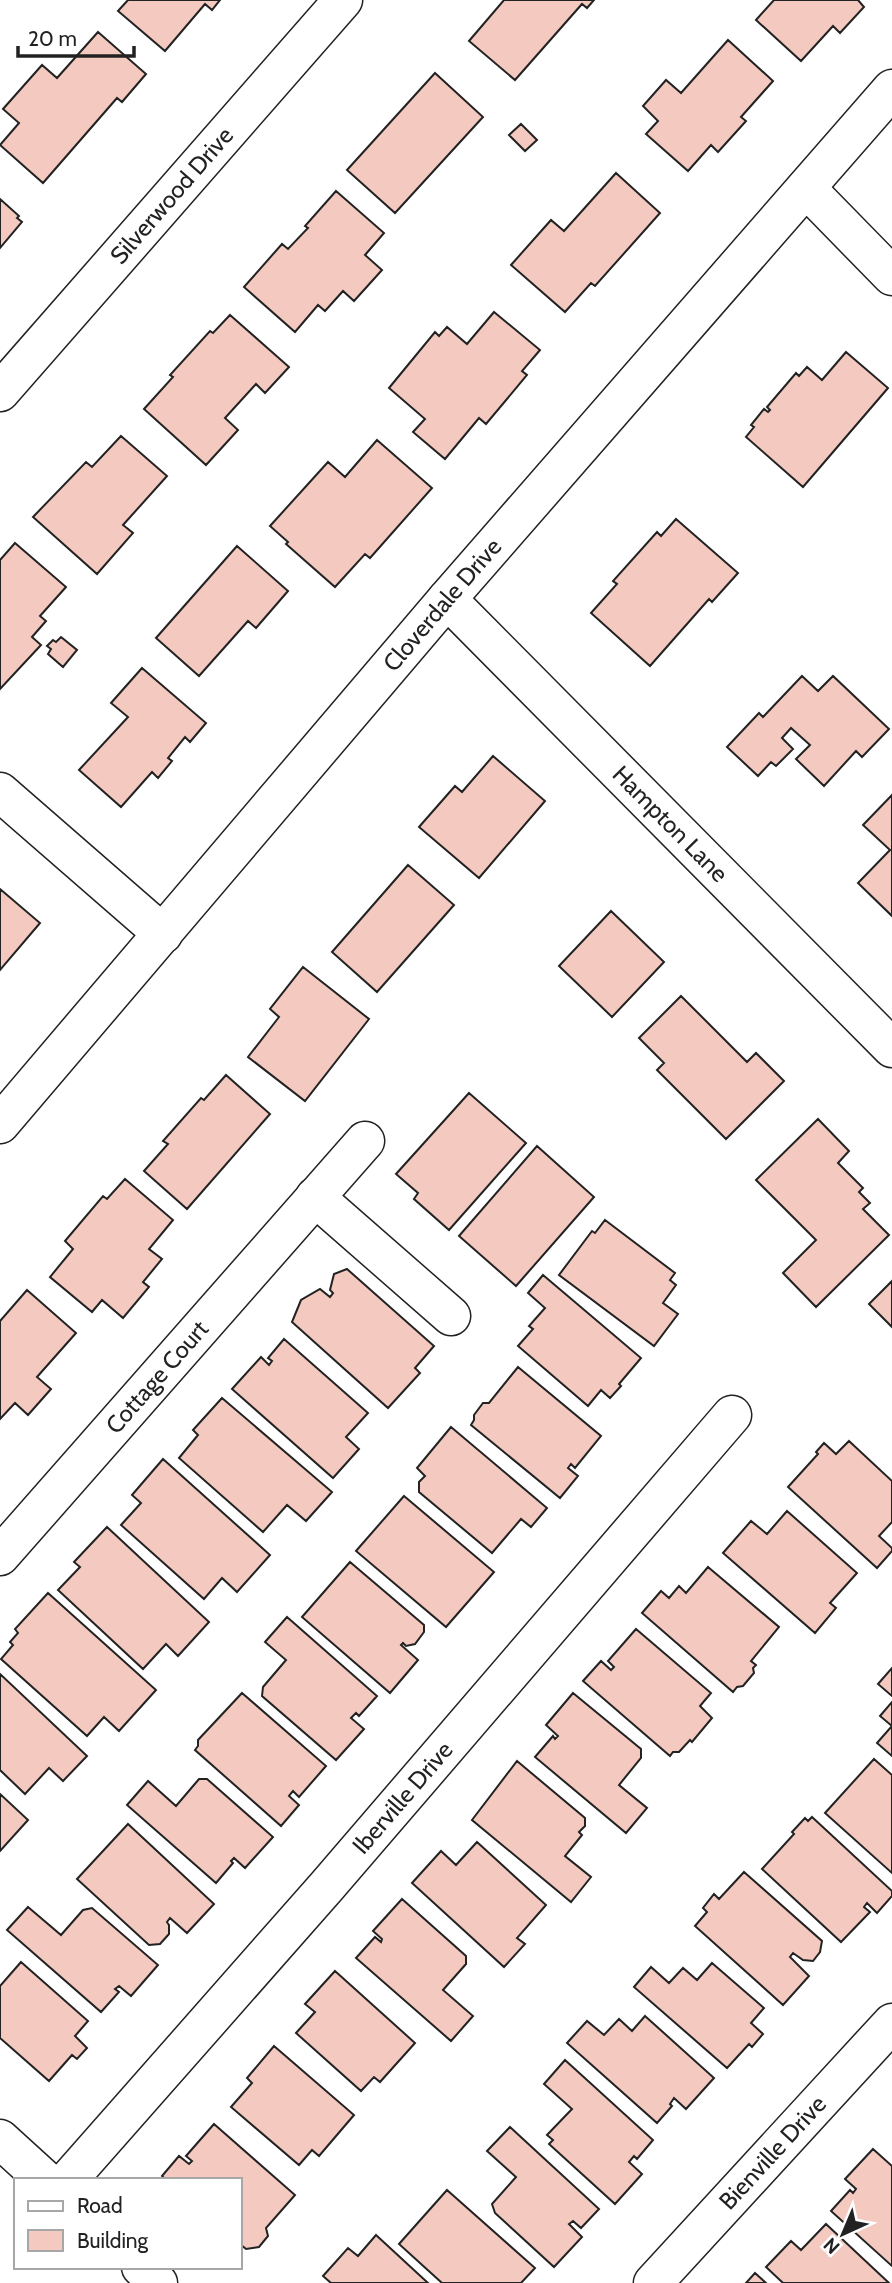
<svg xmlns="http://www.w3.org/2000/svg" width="892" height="2283" viewBox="0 0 892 2283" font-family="Cabin,sans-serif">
	<rect width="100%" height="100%" fill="#fff"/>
	<path fill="#f3c9c0" stroke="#222" stroke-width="2" d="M128 0H220L212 10 205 4 165 51 118 11Z
		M504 0H594L587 8 582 4 515 80 469 41Z
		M774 0H858L864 7 840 33 833 26 801 61 756 20Z
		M98 32 146 74 122 102 117 98 43 183 0 145 19 123 3 109 42 65 57 78Z
		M728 40 773 81 741 117 746 121 718 152 711 145 688 171 646 134 658 121 643 106 666 80 681 93Z
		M435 73 483 117 395 213 347 170Z
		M521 124 537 140 525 151 509 135Z
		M616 173 660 213 595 286 591 283 565 312 511 265 551 220 564 231Z
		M336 191 384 233 365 255 382 270 354 301 343 291 325 311 318 305 295 332 244 287 282 244 288 249 308 228 305 226Z
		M0 199 19 216 17 218 22 222 0 248Z
		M494 312 540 350 522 371 527 375 486 424 479 418 445 459 413 432 425 419 389 388 435 332 439 336 447 327 467 344Z
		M230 315 289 367 265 393 256 384 225 418 238 430 206 465 144 409 173 377 170 375 210 331 213 333Z
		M846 352 888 388 803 487 746 437 754 427 751 425 764 409 768 412 770 410 767 407 796 373 799 376 807 367 822 380Z
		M121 436 167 476 123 525 133 533 97 574 33 517 86 462 92 467Z
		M377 440 432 488 370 558 365 554 335 587 286 544 288 542 270 526 328 462 345 477Z
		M676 519 738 573 712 602 709 599 650 666 591 613 617 584 613 581 657 532 661 536Z
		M15 543 66 587 40 616 46 621 32 637 41 645 0 689V560Z
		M237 546 288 591 256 628 248 621 199 676 156 638Z
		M61 637 77 650 63 667 48 654 51 649 47 646 53 640 56 642Z
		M142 668 206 723 190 742 185 737 168 758 172 761 158 778 152 772 121 807 79 770 128 717 111 703Z
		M802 676 818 691 833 676 889 729 862 757 856 751 824 786 796 759 810 745 791 728 782 738 793 749 776 766 771 762 758 776 727 747 759 713 763 717Z
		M493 756 545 801 479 878 419 827 455 786 462 792Z
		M892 795V916L858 883 890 850 863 825Z
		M408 865 454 905 377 992 332 952Z
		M0 889 40 923 0 970Z
		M611 911 664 962 612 1017 559 966Z
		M303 967 369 1019 305 1101 248 1057 279 1017 270 1009Z
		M681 996 747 1062 756 1053 784 1081 726 1139 657 1070 664 1063 639 1038Z
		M226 1075 270 1114 187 1209 144 1171 168 1144 163 1141 201 1098 204 1100Z
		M469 1093 526 1143 449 1230 414 1199 418 1193 396 1174Z
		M818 1119 849 1151 838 1163 863 1188 859 1192 870 1203 863 1209 889 1235 816 1307 783 1273 816 1240 756 1180Z
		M537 1146 594 1197 516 1286 459 1236Z
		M125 1179 173 1220 149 1249 162 1259 143 1282 149 1287 123 1318 102 1300 92 1312 50 1277 73 1249 65 1241 103 1196 107 1199Z
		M605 1220 675 1273 670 1280 676 1285 663 1303 678 1314 654 1346 559 1275 592 1231 595 1233Z
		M347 1269 434 1346 415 1368 420 1373 388 1408 292 1322 301 1300 320 1289 330 1297 333 1293 330 1290 334 1274Z
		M543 1275 641 1358 619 1384 621 1386 610 1398 601 1390 588 1406 518 1346 533 1329 529 1326 545 1308 528 1293Z
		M892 1281V1327L869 1304Z
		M27 1290 76 1333 37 1377 51 1389 28 1415 15 1403 0 1419V1321Z
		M284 1339 368 1413 346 1437 359 1449 333 1478 232 1389 261 1357 269 1365 272 1361 268 1358Z
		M518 1367 601 1436 575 1468 571 1464 568 1468 578 1476 560 1498 471 1425 474 1420V1415L483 1403H489Z
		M222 1398 332 1492 306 1521 287 1505 263 1532 179 1458 198 1435 193 1430Z
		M451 1427 547 1508 531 1527 521 1519 492 1553 419 1492V1482L425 1476 417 1468Z
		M849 1441 892 1481V1522L879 1536 892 1548V1551L877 1568 788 1487 818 1454 816 1452 824 1443 836 1454Z
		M163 1459 270 1555 237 1592 222 1578 204 1599 121 1525 141 1503 132 1495Z
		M404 1496 494 1572 446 1627 356 1551Z
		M787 1511 857 1573 830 1603 836 1608 815 1633 723 1553 751 1521 767 1534Z
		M107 1527 209 1622 178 1656 166 1644 143 1669 58 1590 80 1567 74 1562Z
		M350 1562 424 1625V1632L415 1644 406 1646 403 1643 401 1645 418 1660 390 1693 302 1617Z
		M708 1567 779 1627 751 1661 756 1665 753 1668 754 1673 743 1686 737 1687 733 1692 642 1613 661 1591 669 1598 679 1586 686 1593Z
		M48 1593 156 1690 119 1731 104 1717 87 1736 1 1659 13 1645 10 1642 18 1633 15 1629Z
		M287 1617 377 1696 359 1716 356 1713 351 1718 364 1729 336 1760 262 1696 263 1687 286 1660 265 1642Z
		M636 1629 711 1693 700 1706 712 1718 692 1742 690 1740 679 1752H673L670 1756 583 1681 601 1661 611 1670 614 1667 608 1661Z
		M892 1668V1696L878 1684Z
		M0 1674 87 1756 63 1781 49 1768 25 1794 0 1770Z
		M242 1693 326 1766 299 1797 293 1791 289 1796 299 1805 281 1826 195 1750 198 1746V1740Z
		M573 1693 641 1749V1758L619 1785 647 1808 626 1833 535 1757 553 1736 555 1739 558 1736 546 1725Z
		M892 1702V1756L877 1743 892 1726 880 1716Z
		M874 1759 892 1775V1873L825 1813Z
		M517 1761 585 1818V1826L579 1832 582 1835 565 1856 591 1877 571 1902 472 1820Z
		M199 1779H207L273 1837 245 1868 234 1858 231 1861 233 1863 216 1883 127 1805 148 1781 176 1806Z
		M0 1794 28 1820 0 1851Z
		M812 1817 892 1891V1896L877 1913 867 1903 864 1907 870 1912 841 1942 762 1869 794 1834 792 1832 805 1818 808 1821Z
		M128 1824 214 1904 187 1933 170 1918 167 1922 169 1925V1934L160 1944 149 1945 77 1879Z
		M477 1842 546 1905 517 1938 525 1944 504 1967 412 1883 441 1851 456 1865Z
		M744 1872 822 1941 820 1952 813 1961 803 1960 793 1953 790 1957 809 1976 783 2005 695 1926 707 1912 703 1908 714 1894 719 1899Z
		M402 1899 466 1956V1964L443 1990 473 2016 451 2041 356 1958 375 1937 381 1942 382 1939 373 1931Z
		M28 1907 61 1935 83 1910 92 1908 158 1965 131 1996 119 1986 115 1989 119 1992 101 2012 7 1930Z
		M21 1962 88 2021 75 2036 87 2048 77 2059 72 2055 49 2081 0 2038V1986Z
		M712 1963 764 2008 751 2023 763 2034 752 2047 749 2044 727 2068 634 1987 651 1967 669 1983 683 1968 697 1980Z
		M335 1971 415 2043 380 2082 374 2077 361 2091 296 2033 315 2012 305 2004Z
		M645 2016 714 2078 686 2109 674 2098 670 2104 672 2106 657 2123 567 2043 587 2021 604 2035 619 2019 632 2031Z
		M274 2046 354 2115 319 2156 312 2150 299 2165 231 2107 252 2083 247 2078Z
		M565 2060 653 2140 637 2159 634 2156 629 2162 642 2174 615 2204 549 2144 553 2140 547 2135 572 2109 544 2084Z
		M214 2124 295 2195 266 2228 268 2236 259 2247 246 2249 240 2244V2180H166L162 2176 179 2156 189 2164 192 2161 186 2156Z
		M510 2127 599 2209 581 2228 573 2221 569 2224 582 2237 554 2267 495 2213 492 2204 516 2177 487 2151Z
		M873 2149 892 2166V2266L831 2211 850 2190 853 2193 856 2189 845 2179Z
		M447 2190 535 2268 521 2283H442L399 2244Z
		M826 2224 889 2283H783L766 2267 791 2241 801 2250Z
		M376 2235 428 2283H331L323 2276 348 2248 358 2256Z
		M755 2273 766 2283H746Z"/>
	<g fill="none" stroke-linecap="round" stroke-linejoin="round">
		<g stroke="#222" stroke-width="41">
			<g id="minor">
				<path d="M806 188 892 276"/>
				<path id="s1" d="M0 392 343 0"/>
				<path id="s2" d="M447 599 892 1048"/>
				<path d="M0 792 163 934"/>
				<path id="s3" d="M0 1124 447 599 892 89"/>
				<path d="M315 1197 451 1316"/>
				<path id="s4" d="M0 1556 365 1141"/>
				<path d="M0 2139 45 2180"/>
				<path id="s5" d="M68 2180 327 1886 732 1415"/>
				<path d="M141 2267 158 2283"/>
				<path id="s6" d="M653 2283 892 2023"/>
			</g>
		</g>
		<use href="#minor" stroke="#fff" stroke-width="38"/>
	</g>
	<g text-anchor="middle" stroke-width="5" stroke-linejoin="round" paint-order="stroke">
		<g font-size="24" fill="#222" stroke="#fff">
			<text dy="8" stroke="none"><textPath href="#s1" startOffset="261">Silverwood Drive</textPath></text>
			<text dy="8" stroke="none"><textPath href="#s3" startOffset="682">Cloverdale Drive</textPath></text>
			<text dy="8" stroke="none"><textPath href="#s2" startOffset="317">Hampton Lane</textPath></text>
			<text dy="8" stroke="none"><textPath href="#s4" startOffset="238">Cottage Court</textPath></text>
			<text dy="8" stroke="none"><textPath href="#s5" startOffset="508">Iberville Drive</textPath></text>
			<text dy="8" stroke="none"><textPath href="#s6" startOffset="177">Bienville Drive</textPath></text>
		</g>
	</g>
	<rect x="14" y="2178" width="228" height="91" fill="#ffffff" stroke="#a7a7a7" stroke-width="2"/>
	<rect x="28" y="2201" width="35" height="10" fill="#ffffff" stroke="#a7a7a7" stroke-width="2"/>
	<text x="77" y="2213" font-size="21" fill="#222222">Road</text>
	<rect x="28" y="2230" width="35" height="21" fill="#f3c9c0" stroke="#a7a7a7" stroke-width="2"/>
	<text x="77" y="2248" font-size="21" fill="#222222">Building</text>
	<g transform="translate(843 2234) rotate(224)" stroke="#ffffff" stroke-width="5" paint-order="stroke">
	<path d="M0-5L12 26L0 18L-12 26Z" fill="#222222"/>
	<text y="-10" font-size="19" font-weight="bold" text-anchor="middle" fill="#222222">N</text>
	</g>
	<path d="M18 46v10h116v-10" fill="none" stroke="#222222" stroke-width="3.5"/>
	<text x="28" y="46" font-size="21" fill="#222222" stroke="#ffffff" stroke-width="5" paint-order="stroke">20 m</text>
</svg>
